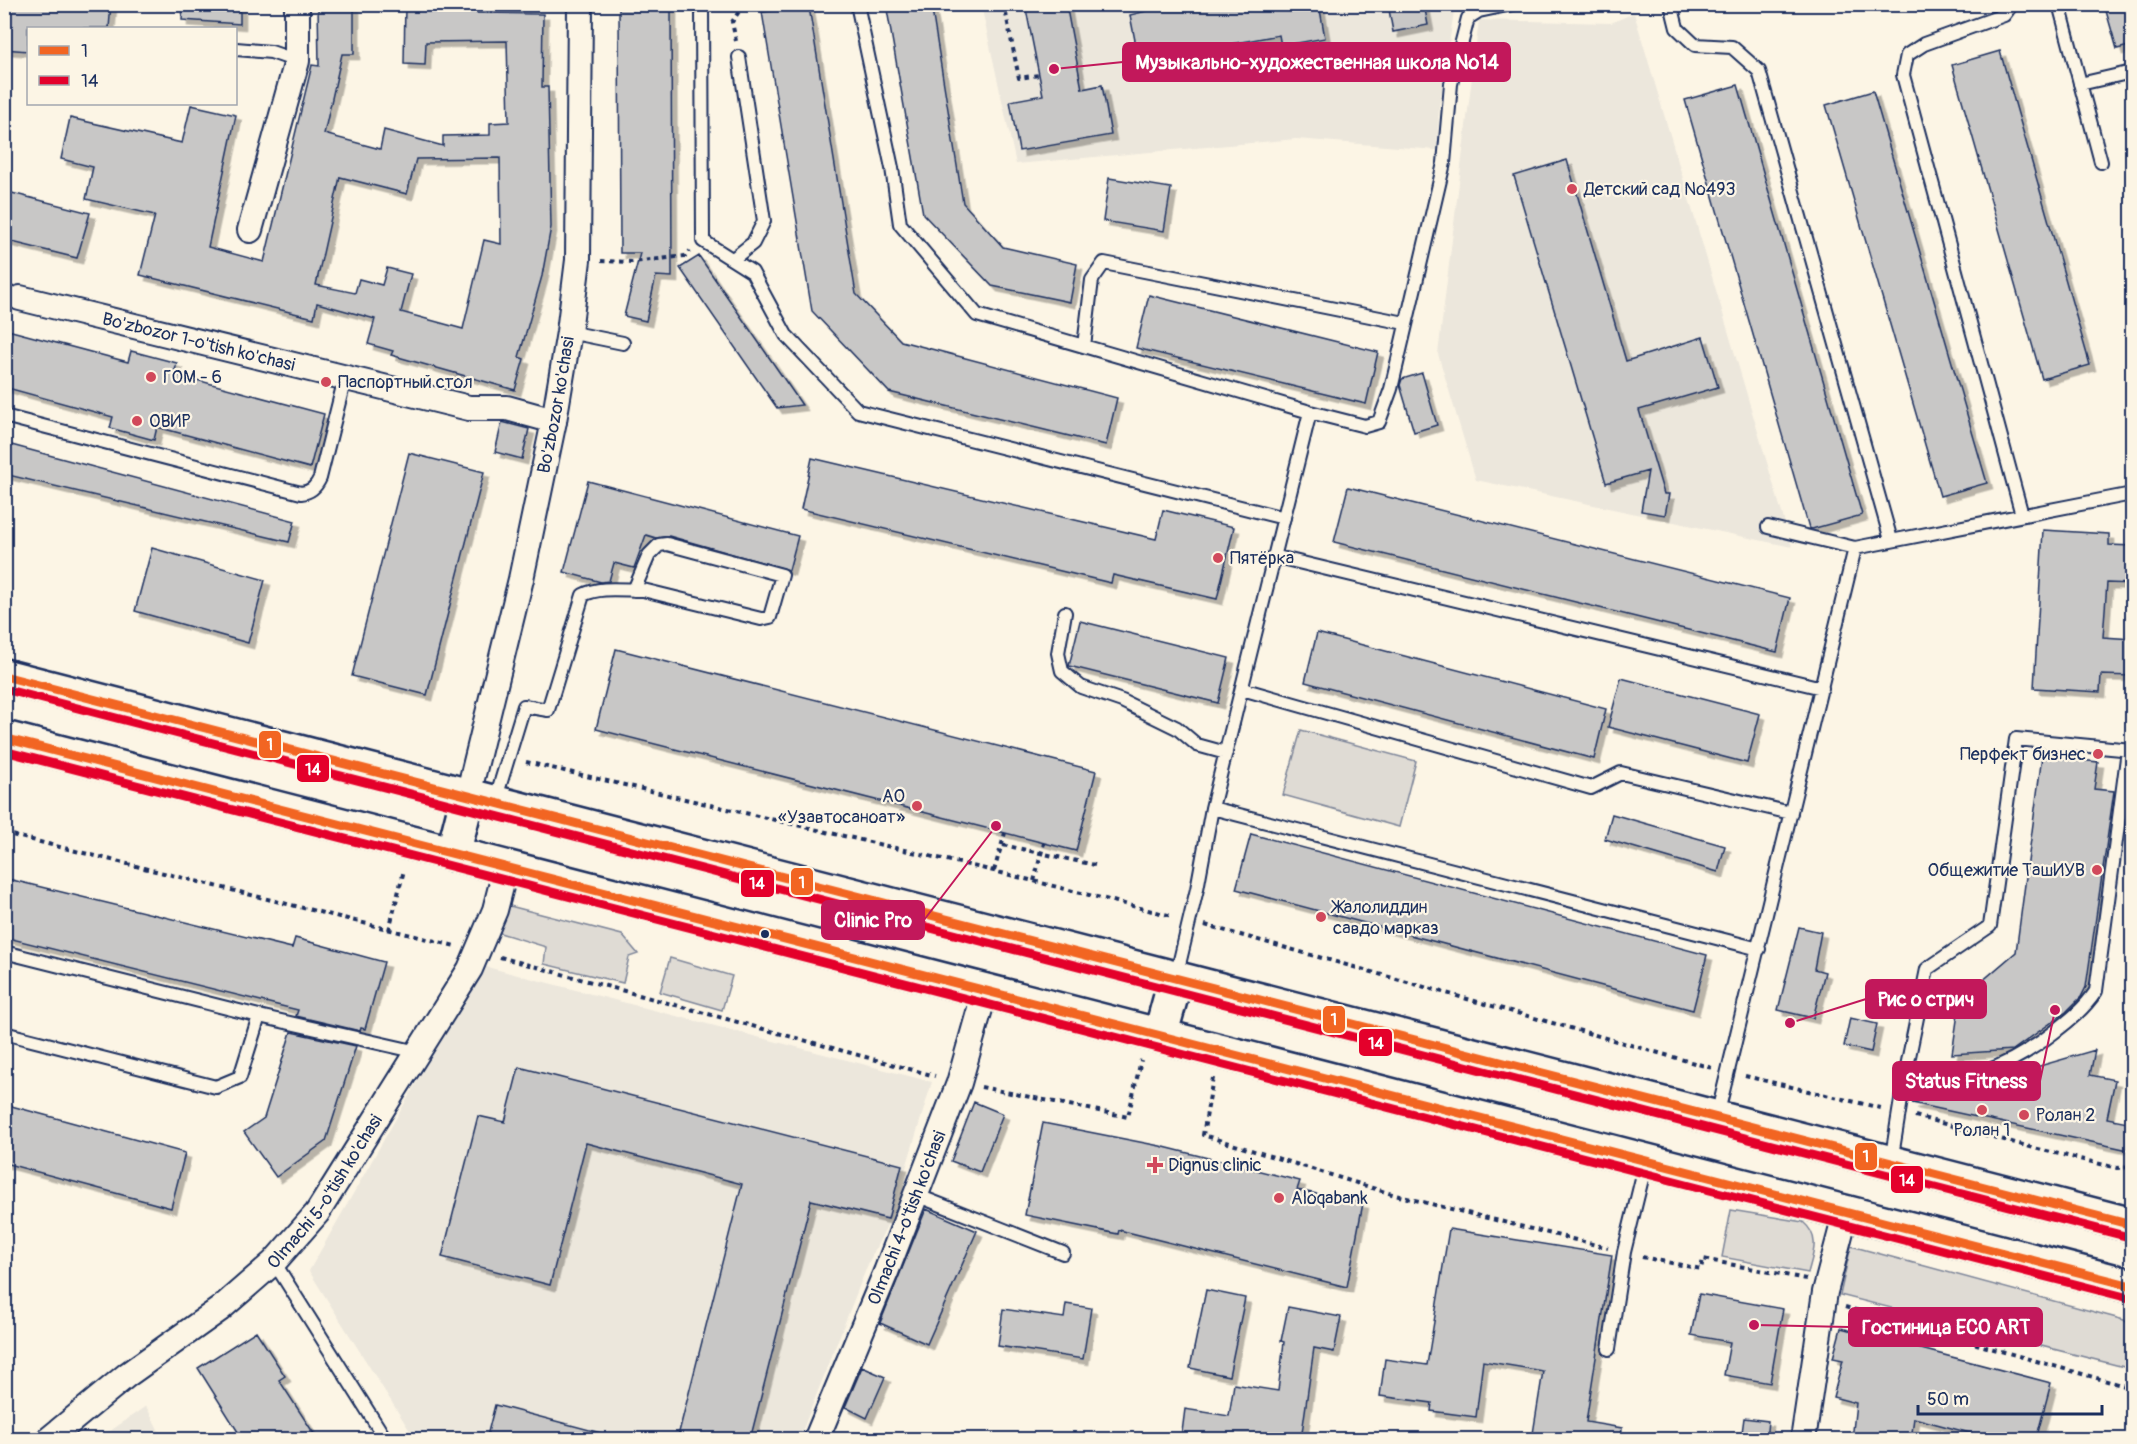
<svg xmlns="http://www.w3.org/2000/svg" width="2137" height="1444" viewBox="0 0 2137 1444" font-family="Pangolin,sans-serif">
	<defs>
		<filter id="shadow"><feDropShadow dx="5.5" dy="5.5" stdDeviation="0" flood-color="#0004"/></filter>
	</defs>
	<rect width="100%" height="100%" fill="#fcf5e5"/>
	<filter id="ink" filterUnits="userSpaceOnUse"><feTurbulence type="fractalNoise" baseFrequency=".0167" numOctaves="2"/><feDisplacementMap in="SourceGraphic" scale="12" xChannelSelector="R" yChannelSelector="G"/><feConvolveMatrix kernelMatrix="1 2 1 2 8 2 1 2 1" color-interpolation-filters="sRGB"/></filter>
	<g filter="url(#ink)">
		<path fill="#ece7dc" d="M981 5H1455L1439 108 1437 150 1296 139 1016 164Z
			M1634 13 1792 547 1476 480 1438 354 1479 20 1611 23Z
			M483 966 932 1082 891 1217 868 1264 799 1439H415L309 1271Z
			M146 1406 163 1439H99Z"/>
		<path fill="#dfdbd4" stroke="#7d8599" stroke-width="1.5" d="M1301 730 1416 761 1399 827 1283 795Z
			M506 905 622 935 638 954 629 957 623 983 544 964 546 947 500 933Z
			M670 958 732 976 722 1010 660 992Z
			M1731 1210 1803 1222C1821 1237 1813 1254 1808 1273L1722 1257Z
			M1851 1246 2124 1320 2132 1327V1369L1840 1295Z"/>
		<path fill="#c8c7c6" stroke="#1b2f5e" stroke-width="1.5" fill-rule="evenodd" filter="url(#shadow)" d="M4 4H111L109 28H28V51L4 49Z
			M183 4H240V24L182 20Z
			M318 4H354V54H342L324 134 380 149 384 130 443 146V136L490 135V123L509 122 507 41 426 42 425 65 404 64 405 4H477V13L543 14 542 87H548L551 227 542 276 519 357 524 359 515 390 391 355 393 351 368 344 375 319 317 303 314 318 140 275 155 215 86 199 93 167 61 159 70 118 182 143 191 105 236 115 208 247 264 262 312 65 319 66ZM500 158 501 244 484 240 463 329 401 312 411 274 387 268 382 285 359 279 355 293 316 285 340 177 407 194 416 159Z
			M619 4H671L672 277 656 276 646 321 624 316 640 253H620Z
			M886 4H931L963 203 1003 247 1077 264 1070 302 992 286 923 214Z
			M1025 4H1066L1082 89 1102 85 1111 135 1019 151 1010 101 1043 95Z
			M1174 4H1319L1325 38 1281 46 1279 35 1139 61 1130 15Z
			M1388 4H1424L1428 25 1393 32Z
			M2104 4H2133V45L2117 49Z
			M809 7 856 294 901 341 1117 398 1106 445 889 392 812 311 762 12Z
			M2000 51 2090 365 2042 379 1952 65Z
			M1738 85 1862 515 1812 529 1809 528 1685 100Z
			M1873 91 1987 483 1940 496 1826 105Z
			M1567 160 1626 361 1703 337 1718 387 1639 410 1664 494H1669L1665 515 1641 511 1648 471 1606 483 1514 176Z
			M1109 178 1171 188 1164 231 1103 221Z
			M4 191 90 213 77 258 4 240Z
			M699 256 802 405 777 408 680 268Z
			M1149 295 1378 352 1366 404 1136 348Z
			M4 329 128 362 131 351 177 363 174 374 324 414 310 468 157 427 154 440 110 428 113 417 4 387Z
			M1422 373 1437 425 1414 432 1400 385 1402 379Z
			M502 422 529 429 522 459 495 452Z
			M4 443 295 521 289 542 4 474Z
			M409 453 484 472 427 695 352 676Z
			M812 458 1156 539 1163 510 1234 527 1217 599 1113 575 1111 583 801 509Z
			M588 481 798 536 789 570 669 536 656 538 646 535 634 568 614 563 609 581 601 582 564 572Z
			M1348 487 1790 598 1777 652 1334 542Z
			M2043 530 2109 534V545L2133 546V584L2107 583 2103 637 2133 639V676L2101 675 2100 692 2034 688Z
			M152 548 265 580 248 643 135 611Z
			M1080 621 1229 658 1218 703 1069 666Z
			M1317 633 1606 709 1594 759 1305 682Z
			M616 649 1096 771 1076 851 596 729Z
			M1621 678 1760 714 1747 763 1608 727Z
			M2042 756 2098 762 2094 789 2114 791 2086 987 2081 997 2066 1012 2013 1050 1952 1054 1960 1000 2016 952Z
			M1612 814 1725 846 1718 872 1605 839Z
			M1251 834 1707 955 1693 1010 1236 889Z
			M4 878 292 948 295 938 384 962 365 1029 361 1028 360 1031 296 1016 298 1010 277 1005 4 937Z
			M1799 927 1821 932 1814 969 1825 972 1813 1018 1778 1010Z
			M1850 1018 1877 1024 1871 1052 1844 1046Z
			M291 1032 356 1046 326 1141 276 1177 244 1132 264 1118Z
			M2095 1050 2090 1075 2115 1080 2107 1118 2133 1123V1151L1912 1103Z
			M519 1067 902 1165 888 1219 811 1200 750 1440H677L742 1184 586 1143 550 1285 442 1257 478 1116 505 1122Z
			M974 1102 1003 1114 980 1172 951 1161Z
			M4 1104 185 1153 171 1208 4 1163Z
			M1043 1123 1160 1146 1300 1181 1297 1190 1363 1203 1347 1287 1119 1230 1118 1234 1025 1215Z
			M926 1209 977 1231 927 1344 880 1323Z
			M1449 1229 1612 1255 1586 1422 1622 1428 1621 1440H1532L1543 1371 1483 1361 1476 1417 1431 1411 1432 1403 1380 1396 1385 1359 1427 1365Z
			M1206 1290 1245 1298 1229 1376 1190 1368Z
			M1699 1294 1783 1309 1770 1383 1724 1375 1730 1342 1691 1335Z
			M1066 1304 1091 1308 1083 1359 998 1346 1003 1309 1064 1318Z
			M1288 1307 1341 1317 1334 1352 1314 1348 1301 1440H1181L1185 1409 1229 1416 1234 1384 1278 1391 1284 1342 1281 1341Z
			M1841 1328 2051 1383 2036 1440H1996L1914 1418 1911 1440H1852L1856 1403 1833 1397 1843 1360 1833 1358Z
			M256 1331 285 1376 279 1380 318 1440H243L198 1368Z
			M862 1367 885 1377 867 1418 845 1407Z
			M495 1405 601 1433 600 1440H486Z
			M1744 1418 1768 1421 1766 1440H1741Z"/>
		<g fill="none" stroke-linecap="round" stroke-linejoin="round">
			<g stroke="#1b2f5e" stroke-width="16">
				<path id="lane" d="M702 4 703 241 752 272 786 335 858 411 1284 518
					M857 4 892 168 900 224 977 315 1310 412 1365 426 1379 422 1391 389 1444 163 1451 84 1468 18 1479 11 1512 4
					M1671 4 1677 28 1695 45 1732 47 1759 71 1891 540
					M2012 4 2004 15 1924 44 1907 55 1903 75 2022 515
					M2059 4 2101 162
					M236 49 271 52 297 61
					M2080 84 2132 72
					M733 259 753 243 764 221 739 57
					M569 332 623 343
					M1084 346 1092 280 1104 263 1405 323
					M4 416 301 493C311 492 316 487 320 478L345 378
					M1768 527 1855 548
					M1273 556 1822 688
					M1065 613 1058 653 1062 671 1081 687 1122 701 1177 728 1197 745 1226 753
					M1242 689 1591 788 1621 773 1791 813
					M495 801 524 706 548 710 583 595C600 586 623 590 643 590L761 619 770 617 782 575 667 544 659 545 649 555 634 590
					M1212 808 1759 949
					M4 952 259 1016
					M1176 977 1197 889 1212 808 1310 412
					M4 1033 216 1087 240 1077 259 1016 418 1052
					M1904 1081C1964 1084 2006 1070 2053 1033 2070 1020 2084 1009 2096 991L2128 750
					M1717 1116 1855 548 2132 494
					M1891 1162 1904 1081 1927 969 1990 926 2016 739 2132 750
					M916 1195 1063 1253
					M274 1262 386 1440
					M1609 1349 1624 1252 1646 1162"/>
			</g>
			<g stroke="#1b2f5e" stroke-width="28">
				<g id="street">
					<path d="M250 230 297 61V4"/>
					<path id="s1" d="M20 298 469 408H507L554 421"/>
					<path id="s2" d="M468 795 521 579 554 421 569 332 578 260 580 4"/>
					<path id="s3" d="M48 1440 127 1375 220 1309 274 1262 317 1213 470 969 495 910 506 867"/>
					<path id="s4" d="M816 1440 886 1272 959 1083 985 991"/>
					<path d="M1803 1440 1825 1292 1846 1212"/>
				</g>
			</g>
			<g stroke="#1b2f5e" stroke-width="38">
				<path id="primary" d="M4 676 2132 1225
					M4 738 2132 1286
					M453 854 468 795
					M1160 1036 1176 978"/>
			</g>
			<path stroke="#1b2f5e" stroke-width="4" stroke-dasharray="4.5 4.5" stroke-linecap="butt" d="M1004 4 1019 78 1039 75
				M736 41 732 22 744 4
				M601 261 632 262 685 256 690 251
				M526 762 994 871 1172 916
				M4 833 455 946
				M1003 845 1095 865
				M994 871 1005 833
				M1034 881 1044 843
				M1205 925 1712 1068
				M389 930 404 870
				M500 957 935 1076
				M1745 1076 1881 1108
				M1213 1078 1203 1135 1395 1195 1608 1248
				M981 1087 1128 1117 1141 1060
				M1915 1116 2034 1148 2117 1168 2132 1167
				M1642 1257 1701 1269 1703 1259 1806 1279
				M1845 1307 2132 1388"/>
			<use href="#lane" stroke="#fcf5e5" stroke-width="12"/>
			<use href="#street" stroke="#fcf5e5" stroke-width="24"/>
			<use href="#primary" stroke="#fcf5e5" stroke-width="33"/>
			<g stroke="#fcf5e5" stroke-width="14">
				<path id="bus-1" d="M4 676 2132 1225
					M4 738 2132 1286"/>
			</g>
			<g stroke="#fcf5e5" stroke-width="14">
				<path id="bus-2" d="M4 689 2129 1237
					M4 751 2129 1298"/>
			</g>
			<use href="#bus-1" stroke="#f26522" stroke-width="9"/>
			<use href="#bus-2" stroke="#e4002b" stroke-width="9"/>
		</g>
	</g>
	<g fill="#d1495b" stroke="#fcf5e5" stroke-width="2">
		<circle cx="1572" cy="189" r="6"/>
		<circle cx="151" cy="377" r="6"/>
		<circle cx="326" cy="382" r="6"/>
		<circle cx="137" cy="421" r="6"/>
		<circle cx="1218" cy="558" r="6"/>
		<circle cx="2098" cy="754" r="6"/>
		<circle cx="917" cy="806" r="6"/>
		<circle cx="2097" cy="870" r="6"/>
		<circle cx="1321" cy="917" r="6"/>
		<circle cx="1982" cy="1110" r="6"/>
		<circle cx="2024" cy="1115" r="6"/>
		<path d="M1152 1156h6v6h6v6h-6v6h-6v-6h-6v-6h6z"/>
		<circle cx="1279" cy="1198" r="6"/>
	</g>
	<circle fill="#1b2f5e" stroke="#fcf5e5" stroke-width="2" cx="765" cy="934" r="5"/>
	<g text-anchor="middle" stroke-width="4.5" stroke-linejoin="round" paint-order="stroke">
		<g font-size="18" fill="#1b2f5e" stroke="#fcf5e5" text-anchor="start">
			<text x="1584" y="195">Детский сад №493</text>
			<text x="163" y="383">ГОМ - 6</text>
			<text x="338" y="388">Паспортный стол</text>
			<text x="149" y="427">ОВИР</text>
			<text x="1230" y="564">Пятёрка</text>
			<text x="2086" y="760" text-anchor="end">Перфект бизнес</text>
			<text x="905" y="802" text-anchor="end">АО<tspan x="905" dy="21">«Узавтосаноат»</tspan></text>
			<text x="2085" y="876" text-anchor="end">Общежитие ТашИУВ</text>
			<text x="1333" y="913">Жалолиддин<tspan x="1333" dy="21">савдо марказ</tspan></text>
			<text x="2036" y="1121">Ролан 2</text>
			<text x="1982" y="1136" text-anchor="middle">Ролан 1</text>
			<text x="1168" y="1171">Dignus clinic</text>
			<text x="1291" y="1204">Aloqabank</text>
		</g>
		<g font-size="18" fill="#1b2f5e" stroke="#fcf5e5">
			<text dy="6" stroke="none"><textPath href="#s1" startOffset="184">Bo'zbozor 1-o'tish ko'chasi</textPath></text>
			<text dy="6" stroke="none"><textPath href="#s2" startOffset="400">Bo'zbozor ko'chasi</textPath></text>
			<text dy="6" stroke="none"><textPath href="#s3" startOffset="375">Olmachi 5-o'tish ko'chasi</textPath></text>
			<text dy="6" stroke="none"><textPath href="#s4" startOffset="240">Olmachi 4-o'tish ko'chasi</textPath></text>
		</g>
	</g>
	<path fill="none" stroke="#c2185b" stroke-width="2" d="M1054 69L1123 62M996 826L924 920M1790 1023L1866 999M2055 1010L2040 1081M1754 1325L1849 1327"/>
	<g fill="#c2185b" stroke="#fcf5e5" stroke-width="2">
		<circle cx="1054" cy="69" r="6"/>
		<circle cx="996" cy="826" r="6"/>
		<circle cx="1790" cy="1023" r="6"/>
		<circle cx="2055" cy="1010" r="6"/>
		<circle cx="1754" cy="1325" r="6"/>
	</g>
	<g fill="#c2185b" stroke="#c2185b" stroke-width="2">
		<rect x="1123" y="43" width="387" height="38" rx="6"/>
		<rect x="822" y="901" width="102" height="38" rx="6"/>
		<rect x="1866" y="980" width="120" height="38" rx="6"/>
		<rect x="1893" y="1062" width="147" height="38" rx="6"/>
		<rect x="1849" y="1308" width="193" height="38" rx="6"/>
	</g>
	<g font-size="20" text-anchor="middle" font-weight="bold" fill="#fff">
		<text x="1317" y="69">Музыкально-художественная школа №14</text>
		<text x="873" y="927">Clinic Pro</text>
		<text x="1926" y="1006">Рис о стрич</text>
		<text x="1966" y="1088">Status Fitness</text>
		<text x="1946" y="1334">Гостиница ECO ART</text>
	</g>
	<g stroke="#fcf5e5" stroke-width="2">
		<rect x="258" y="730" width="24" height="29" rx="6" fill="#f26522"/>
		<rect x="296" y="754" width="34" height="29" rx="6" fill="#e4002b"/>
		<rect x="790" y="867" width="24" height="29" rx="6" fill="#f26522"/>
		<rect x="740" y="869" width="35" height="29" rx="6" fill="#e4002b"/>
		<rect x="1322" y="1005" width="24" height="29" rx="6" fill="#f26522"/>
		<rect x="1358" y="1028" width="35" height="29" rx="6" fill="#e4002b"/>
		<rect x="1854" y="1142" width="24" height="29" rx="6" fill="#f26522"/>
		<rect x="1890" y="1165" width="34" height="29" rx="6" fill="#e4002b"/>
	</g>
	<g font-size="16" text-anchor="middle" font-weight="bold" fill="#fff">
		<text x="270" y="750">1</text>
		<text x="313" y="775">14</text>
		<text x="802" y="888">1</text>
		<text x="757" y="889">14</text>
		<text x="1334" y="1025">1</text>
		<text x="1376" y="1049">14</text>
		<text x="1866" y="1162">1</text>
		<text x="1907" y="1186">14</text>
	</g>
	<rect width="2137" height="1444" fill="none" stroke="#fcf5e5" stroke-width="24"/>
	<rect x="12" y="12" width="2113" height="1420" fill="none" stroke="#1b2f5e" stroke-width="2" filter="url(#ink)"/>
	<rect x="27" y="27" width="210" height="78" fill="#fcf5e5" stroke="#a2a6af" stroke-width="1.5"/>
	<rect x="39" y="46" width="30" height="9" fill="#f26522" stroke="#a2a6af" stroke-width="1.5"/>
	<text x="81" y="57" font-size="18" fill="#1b2f5e">1</text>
	<rect x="39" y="76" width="30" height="9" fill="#e4002b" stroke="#a2a6af" stroke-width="1.5"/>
	<text x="81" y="87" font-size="18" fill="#1b2f5e">14</text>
	<path d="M1918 1405v9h184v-9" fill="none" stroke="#1b2f5e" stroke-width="3"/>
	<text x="1927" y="1405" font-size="18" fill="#1b2f5e" stroke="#fcf5e5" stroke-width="4.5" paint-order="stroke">50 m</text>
</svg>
